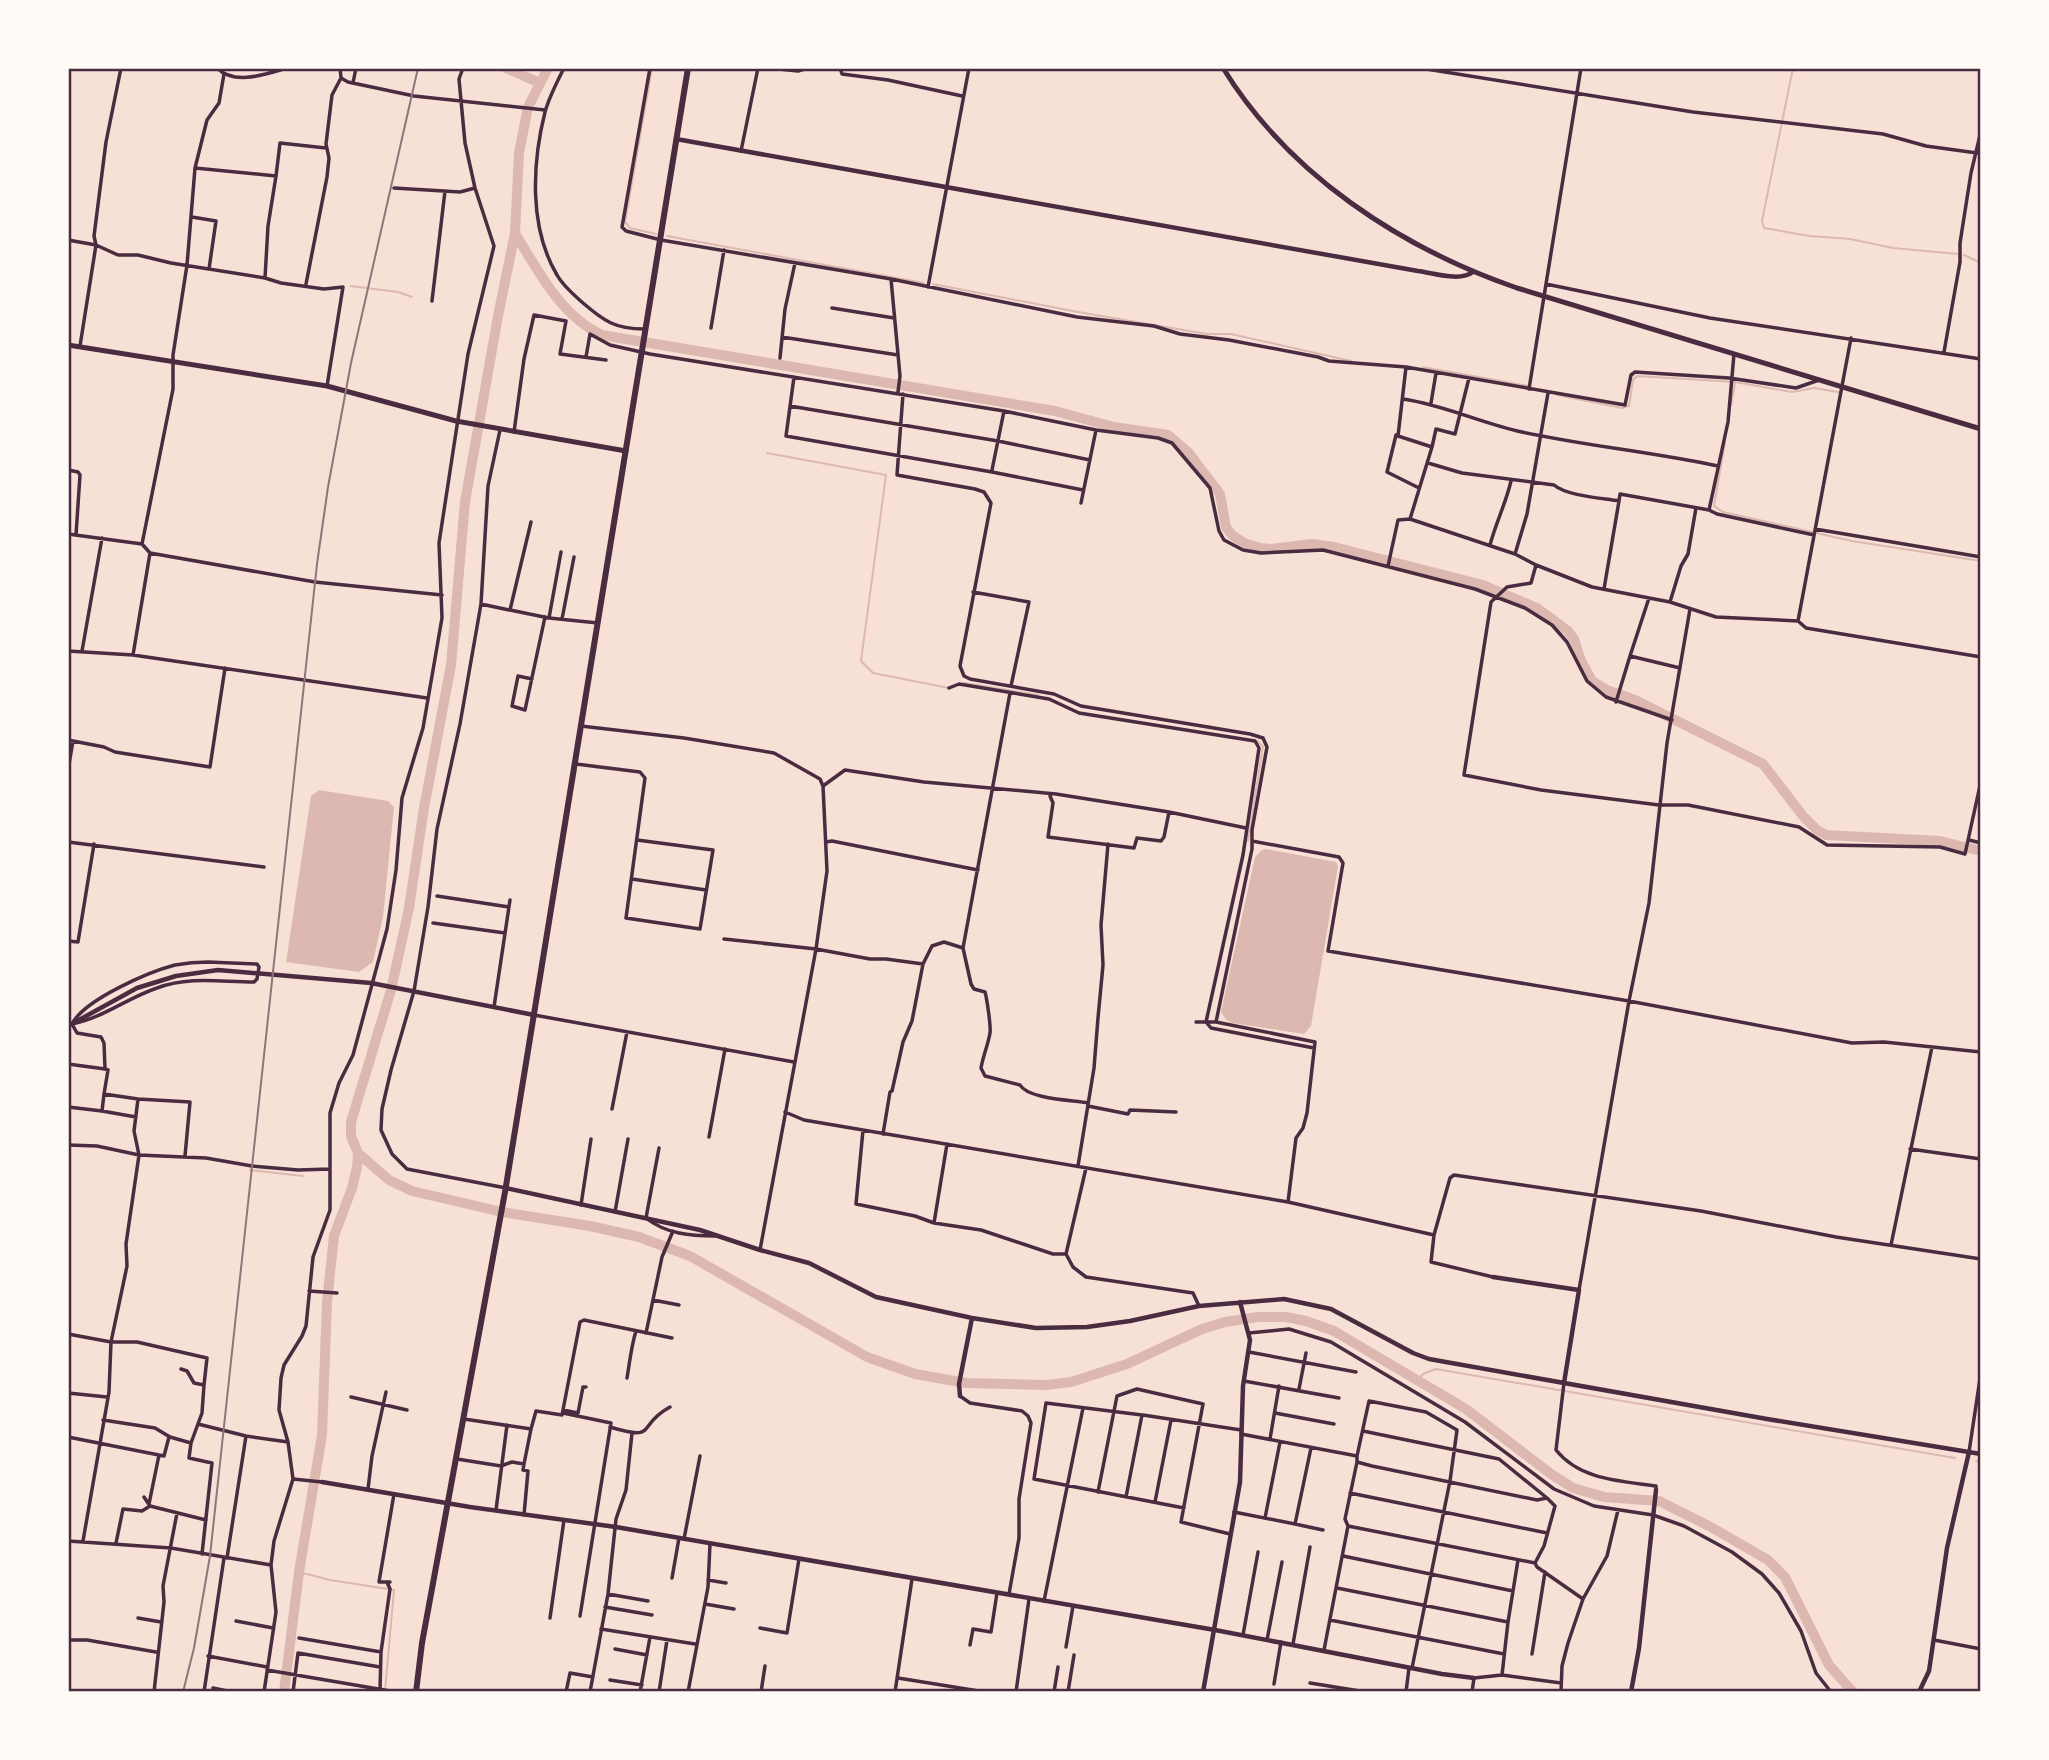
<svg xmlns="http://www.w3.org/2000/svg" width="2049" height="1760" viewBox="0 0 2049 1760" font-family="Commissioner,sans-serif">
	<rect width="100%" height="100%" fill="#f7e1d7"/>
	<path fill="#dcb8b0" d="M319 790 388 801 394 807 383 917 373 962 359 972 286 962 311 796Z
		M1266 849 1336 862 1338 866 1311 1026 1304 1034 1232 1023 1226 1020 1221 1012 1255 857 1262 850Z"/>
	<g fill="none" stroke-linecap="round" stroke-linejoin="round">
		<path stroke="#dcb8b0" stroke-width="2" d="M652 68 625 222 630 228 656 234
			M1793 68 1762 221 1764 228 1809 236 1850 239 1893 248 1958 254
			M667 236 924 283
			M1964 255 1981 263
			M933 284 1078 312 1207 334H1231L1351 361
			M351 286 398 292 412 297
			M1423 367 1529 386
			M1557 395 1622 408 1629 406 1633 380 1637 376 1735 382 1792 392 1814 388 1838 392
			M1731 405 1735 383
			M1725 442 1714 506 1723 512 1852 541 1981 561
			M767 453 886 475 861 661 873 673 949 688
			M964 683 1038 695
			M1248 841 1263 746 1257 741
			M250 1170 303 1176
			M1417 1381 1423 1374 1436 1369 1955 1458
			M1976 1461H1981
			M299 1572 330 1580 394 1590 385 1691"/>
		<path stroke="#dcb8b0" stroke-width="10" d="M506 68 540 83
			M548 68 528 107 519 153 515 233 498 316 465 502 451 665 424 808 409 908 391 990 351 1122V1136L358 1153 389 1180 412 1191 502 1212 590 1226 639 1237 690 1256 867 1357 915 1374 966 1383 1046 1385 1071 1382 1127 1364 1202 1329 1225 1322 1258 1317H1286L1306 1321 1334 1331 1466 1409 1551 1474 1573 1488 1604 1497 1659 1501 1709 1526 1768 1560 1785 1577 1829 1665 1853 1692
			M515 233C538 271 561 316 602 335L1055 411 1114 427 1168 435 1188 452 1220 494 1226 527 1232 535 1244 543 1260 548 1271 549 1312 544 1334 547 1483 585 1537 608 1568 631 1574 639 1581 661 1592 681 1607 690 1635 700 1763 764 1803 816 1817 830 1826 835 1940 841 1981 851
			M284 1692 299 1572 322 1435 327 1302 334 1236 352 1188 357 1167 358 1153"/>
		<path stroke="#4a2c40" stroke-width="3.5" d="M217 68C235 86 266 74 287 68
			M564 68C557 82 549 97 545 112 532 164 529 228 557 275 563 286 573 294 583 303 604 321 615 329 644 329
			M650 68 622 227 626 231 661 240 891 279 1077 317 1154 326 1180 334 1229 340 1318 357 1329 361 1406 367 1625 405 1631 375 1635 372 1729 378 1796 388 1819 380
			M769 68 798 71 808 68
			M840 68 842 74 888 80 962 96
			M1420 68 1693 112 1883 134 1926 146 1977 153
			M341 78 348 82 414 96 545 110
			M353 83 356 68
			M741 151 758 68
			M195 168 276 176 268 226 265 278
			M276 176 280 143 326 148
			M394 188 460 192 475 188
			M192 217 216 221 209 269
			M68 240 96 245 118 255H138L171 263 265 278 281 283 324 289 343 287 327 386
			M891 279 900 376 898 392
			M306 284 327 177 329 158 326 144 332 95 341 78 340 68
			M1546 284 1710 318 1981 359
			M928 287 969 68
			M432 301 445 191
			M832 308 894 318
			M711 328 724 250
			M782 337 898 355
			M80 346 96 245 94 236 106 142 121 68
			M1944 352 1960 262V243L1971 173 1981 131
			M586 357 590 334 610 345 650 354 1004 411 1096 430 1158 438 1172 443 1210 488 1219 531 1224 540 1243 550 1261 553 1323 550 1475 589 1525 608 1552 625 1567 642 1587 681 1606 697 1672 720
			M780 358 785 309 795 263
			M1406 367 1398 436 1432 447 1410 519
			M794 377 786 436 992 472 1083 490
			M1529 389 1581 68
			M903 394 897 475 975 489 984 492 991 503 960 666 964 676 970 679 1054 694 1081 706 1250 734 1263 738 1267 747 1252 830V849L1216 1022 1315 1042 1307 1113 1303 1128 1296 1138 1288 1202
			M1403 399C1444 405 1481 423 1522 432 1587 446 1653 452 1718 466
			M1431 403 1436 373
			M790 406 998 441 1090 460
			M500 430 488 486 481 604 460 724 437 829 428 907 414 991 391 1070 382 1109 381 1130 392 1154 407 1169 506 1188
			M514 432 524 359 534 315 566 321 560 354 606 360
			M1396 435 1387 472 1419 488
			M1432 447 1436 429 1455 434 1469 378
			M1428 463 1462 473 1554 485C1567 496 1602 498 1619 501L1620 494 1709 510 1717 514 1814 535
			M68 470 78 472 80 475 76 535
			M992 470 1004 411
			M1081 503 1096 430
			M1709 510 1728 422 1734 354
			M531 522 510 610 549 618 598 623
			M1815 529 1981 557
			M68 534 142 544 150 553 315 582 442 595
			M142 544 173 389V355L187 265 195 168 207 120 219 103 224 74
			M1490 545C1496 522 1506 503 1511 481
			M1515 554 1527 514 1548 393
			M1536 565 1531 583 1507 587 1491 602 1464 775 1541 790 1659 805H1688L1799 827 1827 845 1940 847 1965 854 1981 781
			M1388 566 1398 520 1410 519 1515 554 1536 565 1592 587 1670 602 1716 617 1798 621 1806 628 1981 657
			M1604 589 1619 501
			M973 592 1029 602 1011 686
			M1649 598 1630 656 1680 668
			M1670 602 1681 566 1688 554 1696 508
			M481 604 509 610
			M549 618 561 552
			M562 619 574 557
			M1798 621 1851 338
			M68 651 133 655 427 698
			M82 651 102 538
			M133 655 150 553
			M532 679 518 676 512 706 525 710 545 617
			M949 688 959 684 1049 699 1079 713 1255 741 1259 748 1243 855 1206 1022 1211 1028 1314 1048
			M1010 693 963 948 971 984 974 989 985 992C987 999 991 1027 990 1033 988 1045 983 1056 981 1068L985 1076 1020 1085C1028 1099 1072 1100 1088 1103
			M1616 702 1630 656
			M581 726 684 738 774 753 820 779 823 786 827 871 816 949 760 1250
			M68 740 104 747 115 752 210 767 225 668
			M576 764 640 772 645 778 626 918 700 929 713 850 637 840
			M68 770 73 741
			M823 786 845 770 924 782 1056 794 1169 812 1246 828
			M1050 796 1053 803 1048 837 1134 848 1137 838 1161 841 1164 837 1169 812
			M1969 840 1981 843
			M1252 841 1339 857 1343 863 1328 951 1629 1001 1852 1043 1884 1042 1981 1052
			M68 842 264 867
			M826 842 832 841 978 870
			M632 879 706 890
			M437 896 509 907
			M433 923 505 933
			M724 939 816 949 870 959H886L923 964
			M68 941 78 942 94 844
			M208 962 257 964 259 967 257 979 254 982C220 982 190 976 157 988 127 998 103 1018 72 1024 84 1000 148 972 175 965 186 963 197 962 208 962Z
			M494 1007 510 900
			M534 1015 794 1062
			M1196 1022H1216
			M72 1024 77 1033 101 1037 104 1043 105 1069 108 1070 104 1094
			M68 1064 105 1069
			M1088 1106 1128 1114 1130 1110 1176 1112
			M68 1107 102 1111 104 1094 138 1099 190 1102 185 1156
			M612 1109 627 1032
			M102 1111 136 1117
			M785 1112 804 1120 1288 1202 1434 1235
			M863 1130 856 1204 915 1216 934 1223 981 1230 1053 1254H1066
			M883 1134 890 1092 892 1091 903 1042 912 1021 923 964 932 946 944 942 963 948
			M709 1137 725 1049
			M68 1145 97 1146 139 1155 206 1158 252 1166 298 1170 330 1169
			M659 1148 646 1218C666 1234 691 1236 715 1236
			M1910 1149 1981 1159
			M1078 1166 1094 1068 1098 1018 1103 965 1101 925 1108 844
			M1086 1168 1066 1254 1073 1267 1086 1277 1193 1293 1199 1306
			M581 1205 591 1139
			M615 1212 628 1139
			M934 1223 947 1144
			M1891 1245 1932 1047
			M1493 1277 1431 1262 1434 1235 1450 1178 1454 1175 1701 1211 1836 1237 1981 1259
			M1579 1290 1629 1001 1649 903 1667 743 1690 609
			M309 1291 337 1293
			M653 1300 679 1305
			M646 1333 662 1257 673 1231
			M1249 1333 1289 1329 1331 1342 1465 1422 1554 1489 1594 1506 1653 1515 1684 1526 1732 1552 1762 1574 1779 1593 1801 1631 1816 1673 1831 1692
			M68 1334 111 1342H137L207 1358 204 1385
			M1249 1352 1356 1372
			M627 1378C630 1361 631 1347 636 1331
			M1244 1381 1339 1398
			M1564 1383 1556 1450C1580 1480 1620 1481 1656 1486V1490
			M1299 1389 1306 1353
			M68 1393 107 1397
			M960 1396 970 1403 1022 1411 1028 1416 1031 1423 1019 1499V1538L1009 1594
			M351 1397 407 1410
			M563 1410 578 1413 583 1387H586
			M563 1413 611 1423 580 1616
			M1275 1413 1334 1424
			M1143 1415 1241 1430
			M464 1419 531 1429 536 1411 562 1415 580 1322 584 1320 672 1338
			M103 1420 155 1428 170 1437 191 1443 202 1413 204 1385 194 1383 187 1371 181 1369
			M198 1424 246 1436 288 1442
			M610 1427C659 1442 636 1425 670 1407
			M1363 1431 1499 1459 1547 1498
			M1241 1434 1357 1456V1462L1372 1466 1537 1500 1547 1498 1555 1506 1544 1546 1535 1563
			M68 1437 164 1456 169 1437
			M1270 1439 1279 1386
			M191 1443 189 1458 212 1463 202 1554
			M1969 1452 1981 1372
			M1357 1456 1369 1401 1426 1412 1457 1430 1450 1481 1412 1668
			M457 1459 501 1466 512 1462 524 1464 531 1429
			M293 1479 322 1482
			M368 1489 372 1456 386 1392
			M1098 1492 1117 1396 1137 1389 1203 1404 1181 1522 1230 1534
			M1350 1493 1547 1533
			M144 1497 150 1506 206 1520
			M1126 1497 1142 1415 1046 1403 1034 1479 1184 1508
			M1155 1502 1171 1420
			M149 1504 159 1455
			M496 1510 507 1425
			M1234 1512 1295 1524 1311 1448
			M524 1515 528 1471 523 1470 524 1464
			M1265 1518 1280 1442
			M1295 1524 1323 1530
			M1348 1526 1535 1563 1537 1567 1583 1599
			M684 1539 700 1456
			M68 1541 171 1548 271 1565
			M83 1541 109 1392 111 1342 127 1266 126 1244 139 1155 134 1131 138 1099
			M116 1543 123 1509 142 1511 150 1506
			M1343 1556 1513 1591
			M227 1558 246 1436
			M672 1578 679 1538
			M708 1580 726 1583
			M390 1582H379L394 1494
			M1337 1588 1508 1622
			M608 1594 648 1601
			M1044 1601 1083 1408
			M705 1604 734 1609
			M605 1607 652 1615
			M138 1618 161 1622
			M550 1618 564 1520
			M1330 1620 1504 1654
			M236 1621 273 1628
			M760 1628 787 1633 799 1559
			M601 1629 695 1644
			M1243 1635 1258 1552
			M299 1638 381 1652
			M68 1640H87L156 1652
			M1267 1640 1282 1562
			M1934 1640 1981 1649
			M1293 1644 1310 1547
			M970 1645 973 1629 991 1632 997 1593
			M1066 1647 1073 1606
			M615 1649 647 1655
			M1324 1650 1348 1526 1345 1519 1357 1462
			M1532 1654 1545 1572
			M208 1656 267 1667
			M267 1670 396 1692
			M1502 1675 1508 1622 1518 1560
			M898 1678 985 1692
			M610 1680 642 1685
			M1310 1683 1366 1692
			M1274 1684 1281 1642
			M213 1688 232 1692
			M380 1690 381 1652 390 1589 387 1582
			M154 1692 164 1602 163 1586 177 1513
			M204 1692 224 1558
			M264 1692 276 1612 271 1565 274 1541 293 1479 288 1442 279 1410 281 1378 284 1365 302 1336 306 1326 313 1257 330 1210V1113L339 1083 353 1055 387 929 396 870 402 798 423 728 442 618 439 543 468 354 494 246 475 188 465 143 459 79 463 68
			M293 1692 298 1653 380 1667
			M566 1692 570 1673 593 1677
			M590 1692 608 1594 616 1519 626 1490 632 1433
			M640 1692 650 1637
			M659 1692 667 1640
			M688 1692 708 1587 710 1544
			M761 1692 765 1666
			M895 1692 912 1579
			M1016 1692 1029 1599
			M1054 1692 1058 1667
			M1068 1692 1074 1655
			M1406 1692 1409 1668
			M1472 1692 1474 1678 1502 1675 1561 1683
			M1561 1692 1562 1666 1568 1643 1583 1599 1607 1556 1618 1510"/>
		<path stroke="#4a2c40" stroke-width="4.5" d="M676 139 1418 271C1434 273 1460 282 1473 272
			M68 1026 137 988 176 976 218 970 371 983 534 1015
			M506 1188 700 1230 760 1250 809 1263 876 1297 972 1318 1036 1328 1087 1327 1130 1321 1199 1306 1284 1299 1331 1309 1413 1353 1429 1359 1767 1419 1981 1454
			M1493 1277 1579 1290 1564 1383
			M960 1396 959 1384 972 1318
			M322 1482 470 1507 616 1527 1215 1630 1442 1674 1474 1678
			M1203 1692 1240 1482 1243 1386 1250 1340 1240 1302
			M1631 1692 1639 1648 1656 1490
			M1919 1692 1929 1671 1947 1548 1969 1452"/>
		<path stroke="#4a2c40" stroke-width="5" d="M1223 68C1289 175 1401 248 1517 288L1981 429
			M68 345 327 386 456 421 626 451"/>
		<path stroke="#4a2c40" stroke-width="6" d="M416 1692 422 1643 505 1192 688 68"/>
		<path stroke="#8f747c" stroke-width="2" d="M183 1692 194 1648 210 1556 317 564 328 487 351 363 418 68"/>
	</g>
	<rect width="2049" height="1760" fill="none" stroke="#fffaf5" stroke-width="140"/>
	<rect x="70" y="70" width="1909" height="1620" fill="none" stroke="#4a2c40" stroke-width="2.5"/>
</svg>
